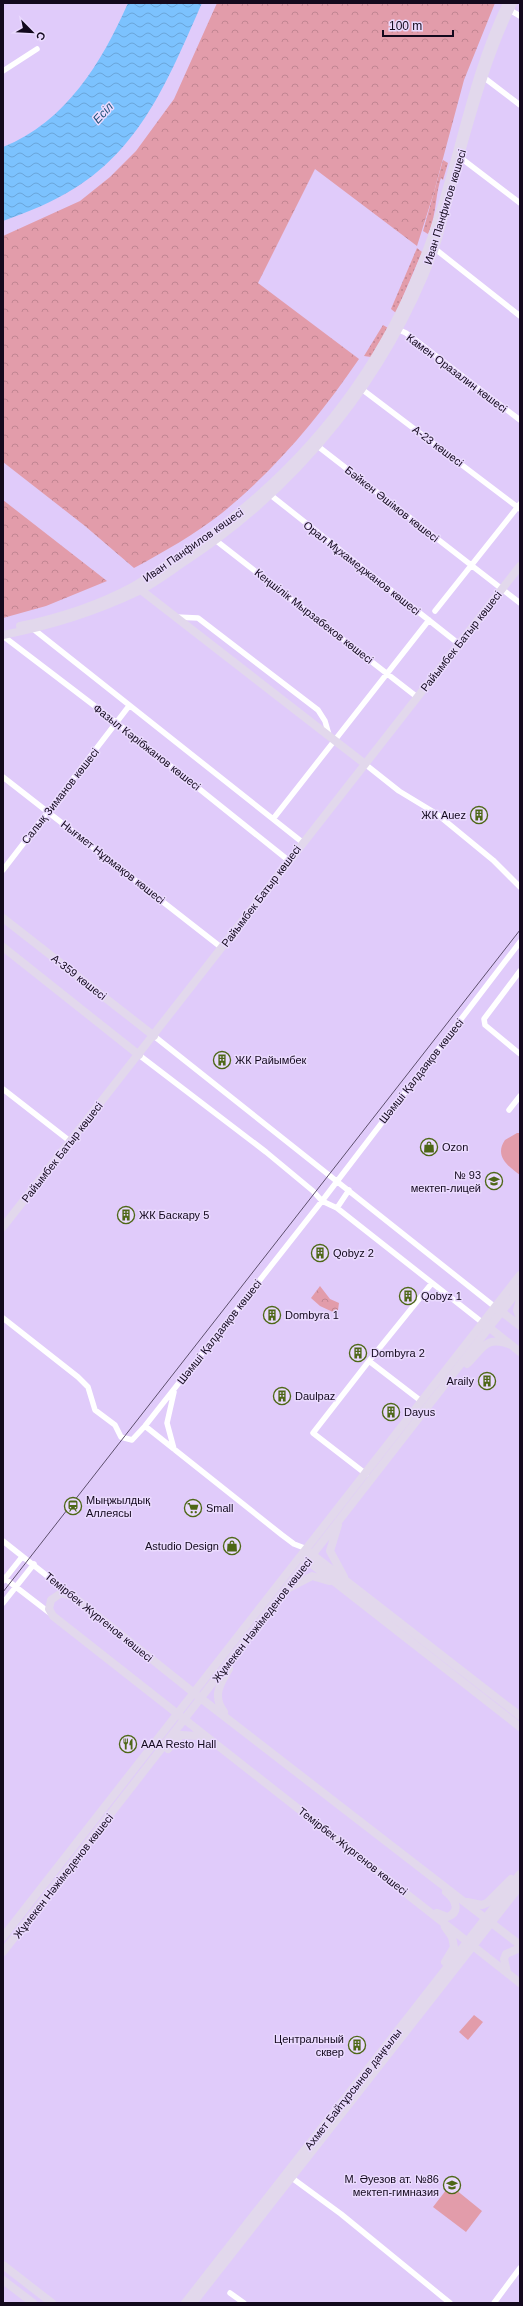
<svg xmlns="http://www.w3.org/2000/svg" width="523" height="2306" viewBox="0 0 523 2306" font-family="Arial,sans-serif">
	<defs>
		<pattern id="grass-dots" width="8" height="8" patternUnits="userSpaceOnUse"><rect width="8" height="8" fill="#e29caa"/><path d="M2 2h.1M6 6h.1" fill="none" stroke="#c18592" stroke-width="1.8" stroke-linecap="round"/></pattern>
		<pattern id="park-crowns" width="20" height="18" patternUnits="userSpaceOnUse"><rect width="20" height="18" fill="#e29caa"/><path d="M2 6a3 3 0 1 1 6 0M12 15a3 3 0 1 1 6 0" fill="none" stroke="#c18592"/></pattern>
		<pattern id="water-waves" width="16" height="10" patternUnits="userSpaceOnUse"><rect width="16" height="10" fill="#7cc2fe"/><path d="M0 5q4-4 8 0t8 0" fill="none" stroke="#6aa5d9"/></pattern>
	</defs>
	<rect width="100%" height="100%" fill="#e0cbfa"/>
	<path fill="url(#grass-dots)" d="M443 160 448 163 443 180 441 178 440 181C435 199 436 217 428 234L423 231Z
		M417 248 422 252 396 313 391 309Z
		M383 325 388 328 371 357 364 356Z"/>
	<path fill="url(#park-crowns)" d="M217 3H495L464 80 434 192 417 246 315 169 258 283 359 359C320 416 276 469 222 513 195 534 164 552 134 568L85 526 3 462V236L80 201 110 177 136 151 174 99Z
		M3 500 107 581 46 606 3 618Z
		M320 1286 330 1299 339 1303 338 1310 335 1313 320 1306 311 1298Z"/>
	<path fill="#e29caa" d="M517 1133H520V1175C508 1166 494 1156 505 1140Z
		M474 2015 483 2022 468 2040 459 2032Z
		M450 2185 482 2211 466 2232 433 2207Z"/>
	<path fill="url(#water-waves)" d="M128 3H202C171 73 143 146 75 188 53 202 28 212 3 221V147C66 122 102 62 128 3Z"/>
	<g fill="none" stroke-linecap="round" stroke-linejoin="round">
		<path stroke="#fff" stroke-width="5.5" d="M508 9 520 16
			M3 71 37 49
			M482 76 520 105
			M457 155 520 203
			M434 248 520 316
			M395 328 406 333 520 420
			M359 387 520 509
			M315 444 520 603
			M268 493 459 644
			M214 539 417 697
			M435 611 520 504
			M176 617 198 618 318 710 325 721 329 735
			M32 628 302 842
			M3 636 117 723 288 860
			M365 764 399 791 437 814 493 860 520 887
			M3 777 222 948
			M273 819 429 620
			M3 870 129 706
			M520 971 484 1019 485 1025 520 1054
			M154 1036 495 1307
			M139 1055 266 1152 313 1191 322 1201 520 942
			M3 1089 71 1142
			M509 1110 520 1096
			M349 1190 337 1208 483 1323
			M3 1318 78 1377 88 1387 95 1410 115 1425 121 1437 132 1440 145 1426 322 1201 337 1208
			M174 1392 167 1423 174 1449
			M421 1401 369 1361 432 1283
			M145 1426 282 1535 294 1544 307 1549
			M366 1474 313 1433 369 1361
			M3 1541 70 1594
			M3 1577 51 1614
			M3 1581 22 1557
			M3 1603 34 1564
			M292 2178 341 2214 450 2303
			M230 2293 244 2303
			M494 2303 520 2268"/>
		<path stroke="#e2d8ec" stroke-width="8" d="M137 587 365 764
			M20 626C59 618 99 605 134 586 151 576 167 564 183 553 298 477 380 377 428 247 458 167 469 81 507 3
			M3 635C50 626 95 612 139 591 157 582 173 569 190 558 301 484 387 376 434 251 444 221 451 189 459 159 474 106 489 52 513 3
			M3 918 154 1036
			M3 947 139 1055
			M3 1227 520 566
			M520 1300 517 1310 520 1318
			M498 1309 520 1326
			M486 1325 520 1352
			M467 1364C483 1348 486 1335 511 1345
			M338 1525 330 1551 344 1577
			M309 1552 520 1716
			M304 1558 520 1727
			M289 1588 312 1576 329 1581
			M224 1712C212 1696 220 1684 229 1669
			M168 1749 181 1735 198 1736 206 1739
			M467 1902 482 1905 487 1903 511 1879
			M437 1913 447 1917C461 1912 456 1900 446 1892
			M3 1937 520 1275
			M520 1945 194 1693 74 1597 61 1593 51 1600 49 1609 53 1616 520 1983
			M3 1952 520 1288
			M445 1962 454 1947 452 1937 445 1927
			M507 1972 504 1959 506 1954 520 1948
			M3 2265 52 2303
			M3 2280 33 2303
			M185 2303 520 1874
			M193 2303 520 1886"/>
		<path stroke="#5c4e6c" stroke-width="1" d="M3 1592 520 930"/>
	</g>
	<defs>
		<g id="building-ring" transform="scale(0.9)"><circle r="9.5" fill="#eadafe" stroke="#4e6717" stroke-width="1.5"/><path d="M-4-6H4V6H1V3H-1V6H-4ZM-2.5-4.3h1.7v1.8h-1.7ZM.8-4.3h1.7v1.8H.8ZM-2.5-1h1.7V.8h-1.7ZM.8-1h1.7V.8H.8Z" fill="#4e6717"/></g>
		<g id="shop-ring" transform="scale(0.9)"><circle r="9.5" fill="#eadafe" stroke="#4e6717" stroke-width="1.5"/><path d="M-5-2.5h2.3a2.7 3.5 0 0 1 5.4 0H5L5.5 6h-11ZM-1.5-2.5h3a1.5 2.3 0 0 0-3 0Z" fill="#4e6717"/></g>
		<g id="school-ring" transform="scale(0.9)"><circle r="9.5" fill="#eadafe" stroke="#4e6717" stroke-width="1.5"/><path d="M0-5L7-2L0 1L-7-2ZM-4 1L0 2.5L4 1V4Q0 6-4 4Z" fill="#4e6717"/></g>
		<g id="station-ring" transform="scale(0.9)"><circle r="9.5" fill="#eadafe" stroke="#4e6717" stroke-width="1.5"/><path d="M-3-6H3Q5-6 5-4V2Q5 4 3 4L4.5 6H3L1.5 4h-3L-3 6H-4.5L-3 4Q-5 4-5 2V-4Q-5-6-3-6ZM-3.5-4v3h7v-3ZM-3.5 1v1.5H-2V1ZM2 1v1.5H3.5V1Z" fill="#4e6717"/></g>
		<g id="supermarket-ring" transform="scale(0.9)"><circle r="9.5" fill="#eadafe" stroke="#4e6717" stroke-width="1.5"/><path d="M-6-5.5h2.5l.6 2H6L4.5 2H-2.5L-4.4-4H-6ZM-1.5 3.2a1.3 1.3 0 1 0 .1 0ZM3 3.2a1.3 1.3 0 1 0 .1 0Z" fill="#4e6717"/></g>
		<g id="restaurant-ring" transform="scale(0.9)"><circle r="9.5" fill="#eadafe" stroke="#4e6717" stroke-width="1.5"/><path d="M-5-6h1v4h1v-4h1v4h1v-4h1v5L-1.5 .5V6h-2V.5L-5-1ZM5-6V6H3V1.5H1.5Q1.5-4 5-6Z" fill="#4e6717"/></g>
	</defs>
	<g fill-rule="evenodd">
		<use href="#building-ring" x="479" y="815"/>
		<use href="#building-ring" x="222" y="1060"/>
		<use href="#shop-ring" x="429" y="1147"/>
		<use href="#school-ring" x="494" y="1181"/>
		<use href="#building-ring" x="126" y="1215"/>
		<use href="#building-ring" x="320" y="1253"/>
		<use href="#building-ring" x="408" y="1296"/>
		<use href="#building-ring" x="272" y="1315"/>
		<use href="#building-ring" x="358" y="1353"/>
		<use href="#building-ring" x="487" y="1381"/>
		<use href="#building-ring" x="282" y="1396"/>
		<use href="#building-ring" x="391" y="1412"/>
		<use href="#station-ring" x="73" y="1506"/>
		<use href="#supermarket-ring" x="193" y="1508"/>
		<use href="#shop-ring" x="232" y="1546"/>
		<use href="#restaurant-ring" x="128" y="1744"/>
		<use href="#building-ring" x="357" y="2045"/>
		<use href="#school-ring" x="452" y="2185"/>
	</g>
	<g text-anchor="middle" stroke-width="3" stroke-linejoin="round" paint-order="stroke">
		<g font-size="11" fill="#13091d" stroke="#eadafe">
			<text transform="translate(445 207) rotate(-73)" y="4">Иван Панфилов көшесі</text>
			<text transform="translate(457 373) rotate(37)" y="4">Камен Оразалин көшесі</text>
			<text transform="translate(438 446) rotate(37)" y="4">А-23 көшесі</text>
			<text transform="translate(392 504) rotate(38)" y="4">Бәйкен Әшімов көшесі</text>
			<text transform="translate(193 545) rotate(-35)" y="4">Иван Панфилов көшесі</text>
			<text transform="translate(362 568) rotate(38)" y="4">Орал Мұхамеджанов көшесі</text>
			<text transform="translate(314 616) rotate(38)" y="4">Кеңшілік Мырзабеков көшесі</text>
			<text transform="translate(461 641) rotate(-52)" y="4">Райымбек Батыр көшесі</text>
			<text transform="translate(147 747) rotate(38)" y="4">Фазыл Кәрібжанов көшесі</text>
			<text transform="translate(60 796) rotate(-52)" y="4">Салық Зиманов көшесі</text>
			<text transform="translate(113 862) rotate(38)" y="4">Нығмет Нұрмақов көшесі</text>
			<text transform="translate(261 896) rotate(-53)" y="4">Райымбек Батыр көшесі</text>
			<text transform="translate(79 977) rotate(38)" y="4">А-359 көшесі</text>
			<text transform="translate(421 1071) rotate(-52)" y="4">Шәмші Қалдаяқов көшесі</text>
			<text transform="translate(62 1152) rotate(-52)" y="4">Райымбек Батыр көшесі</text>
			<text transform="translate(219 1332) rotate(-52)" y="4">Шәмші Қалдаяқов көшесі</text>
			<text transform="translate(99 1617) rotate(39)" y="4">Темірбек Жүргенов көшесі</text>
			<text transform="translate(262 1620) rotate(-52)" y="4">Жұмекен Нәжімеденов көшесі</text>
			<text transform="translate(353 1851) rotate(38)" y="4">Темірбек Жүргенов көшесі</text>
			<text transform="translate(63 1876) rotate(-52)" y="4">Жұмекен Нәжімеденов көшесі</text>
			<text transform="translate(353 2089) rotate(-52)" y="4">Ахмет Байтұрсынов даңғылы</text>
		</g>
		<g font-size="11" fill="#13091d" stroke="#eadafe" text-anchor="start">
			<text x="466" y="819" text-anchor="end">ЖК Auez</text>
			<text x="235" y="1064">ЖК Райымбек</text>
			<text x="442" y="1151">Ozon</text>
			<text x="481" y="1179" text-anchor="end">№ 93<tspan x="481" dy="13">мектеп-лицей</tspan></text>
			<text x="139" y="1219">ЖК Баскару 5</text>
			<text x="333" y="1257">Qobyz 2</text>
			<text x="421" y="1300">Qobyz 1</text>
			<text x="285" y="1319">Dombyra 1</text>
			<text x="371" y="1357">Dombyra 2</text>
			<text x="474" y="1385" text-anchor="end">Araily</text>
			<text x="295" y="1400">Daulpaz</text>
			<text x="404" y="1416">Dayus</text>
			<text x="86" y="1504">Мыңжылдық<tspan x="86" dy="13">Аллеясы</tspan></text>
			<text x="206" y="1512">Small</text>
			<text x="219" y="1550" text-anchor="end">Astudio Design</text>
			<text x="141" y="1748">AAA Resto Hall</text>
			<text x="344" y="2043" text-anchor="end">Центральный<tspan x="344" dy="13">сквер</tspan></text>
			<text x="439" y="2183" text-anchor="end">М. Әуезов ат. №86<tspan x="439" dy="13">мектеп-гимназия</tspan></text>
		</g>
		<g font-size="12" font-style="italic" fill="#1c4f76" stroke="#eadafe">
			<text transform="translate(103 113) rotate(-47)" y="4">Есіл</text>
		</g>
	</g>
	<rect width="523" height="2306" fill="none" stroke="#13091d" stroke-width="8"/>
	<g transform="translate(32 32) rotate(114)" stroke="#eadafe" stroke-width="3" paint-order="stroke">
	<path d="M0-3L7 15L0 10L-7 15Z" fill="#13091d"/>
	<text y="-6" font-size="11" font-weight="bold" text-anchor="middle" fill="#13091d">С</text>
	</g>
	<path d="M383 30v6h70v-6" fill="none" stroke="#13091d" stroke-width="2"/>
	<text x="389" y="30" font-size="12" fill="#13091d" stroke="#eadafe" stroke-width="3" paint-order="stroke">100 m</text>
</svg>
